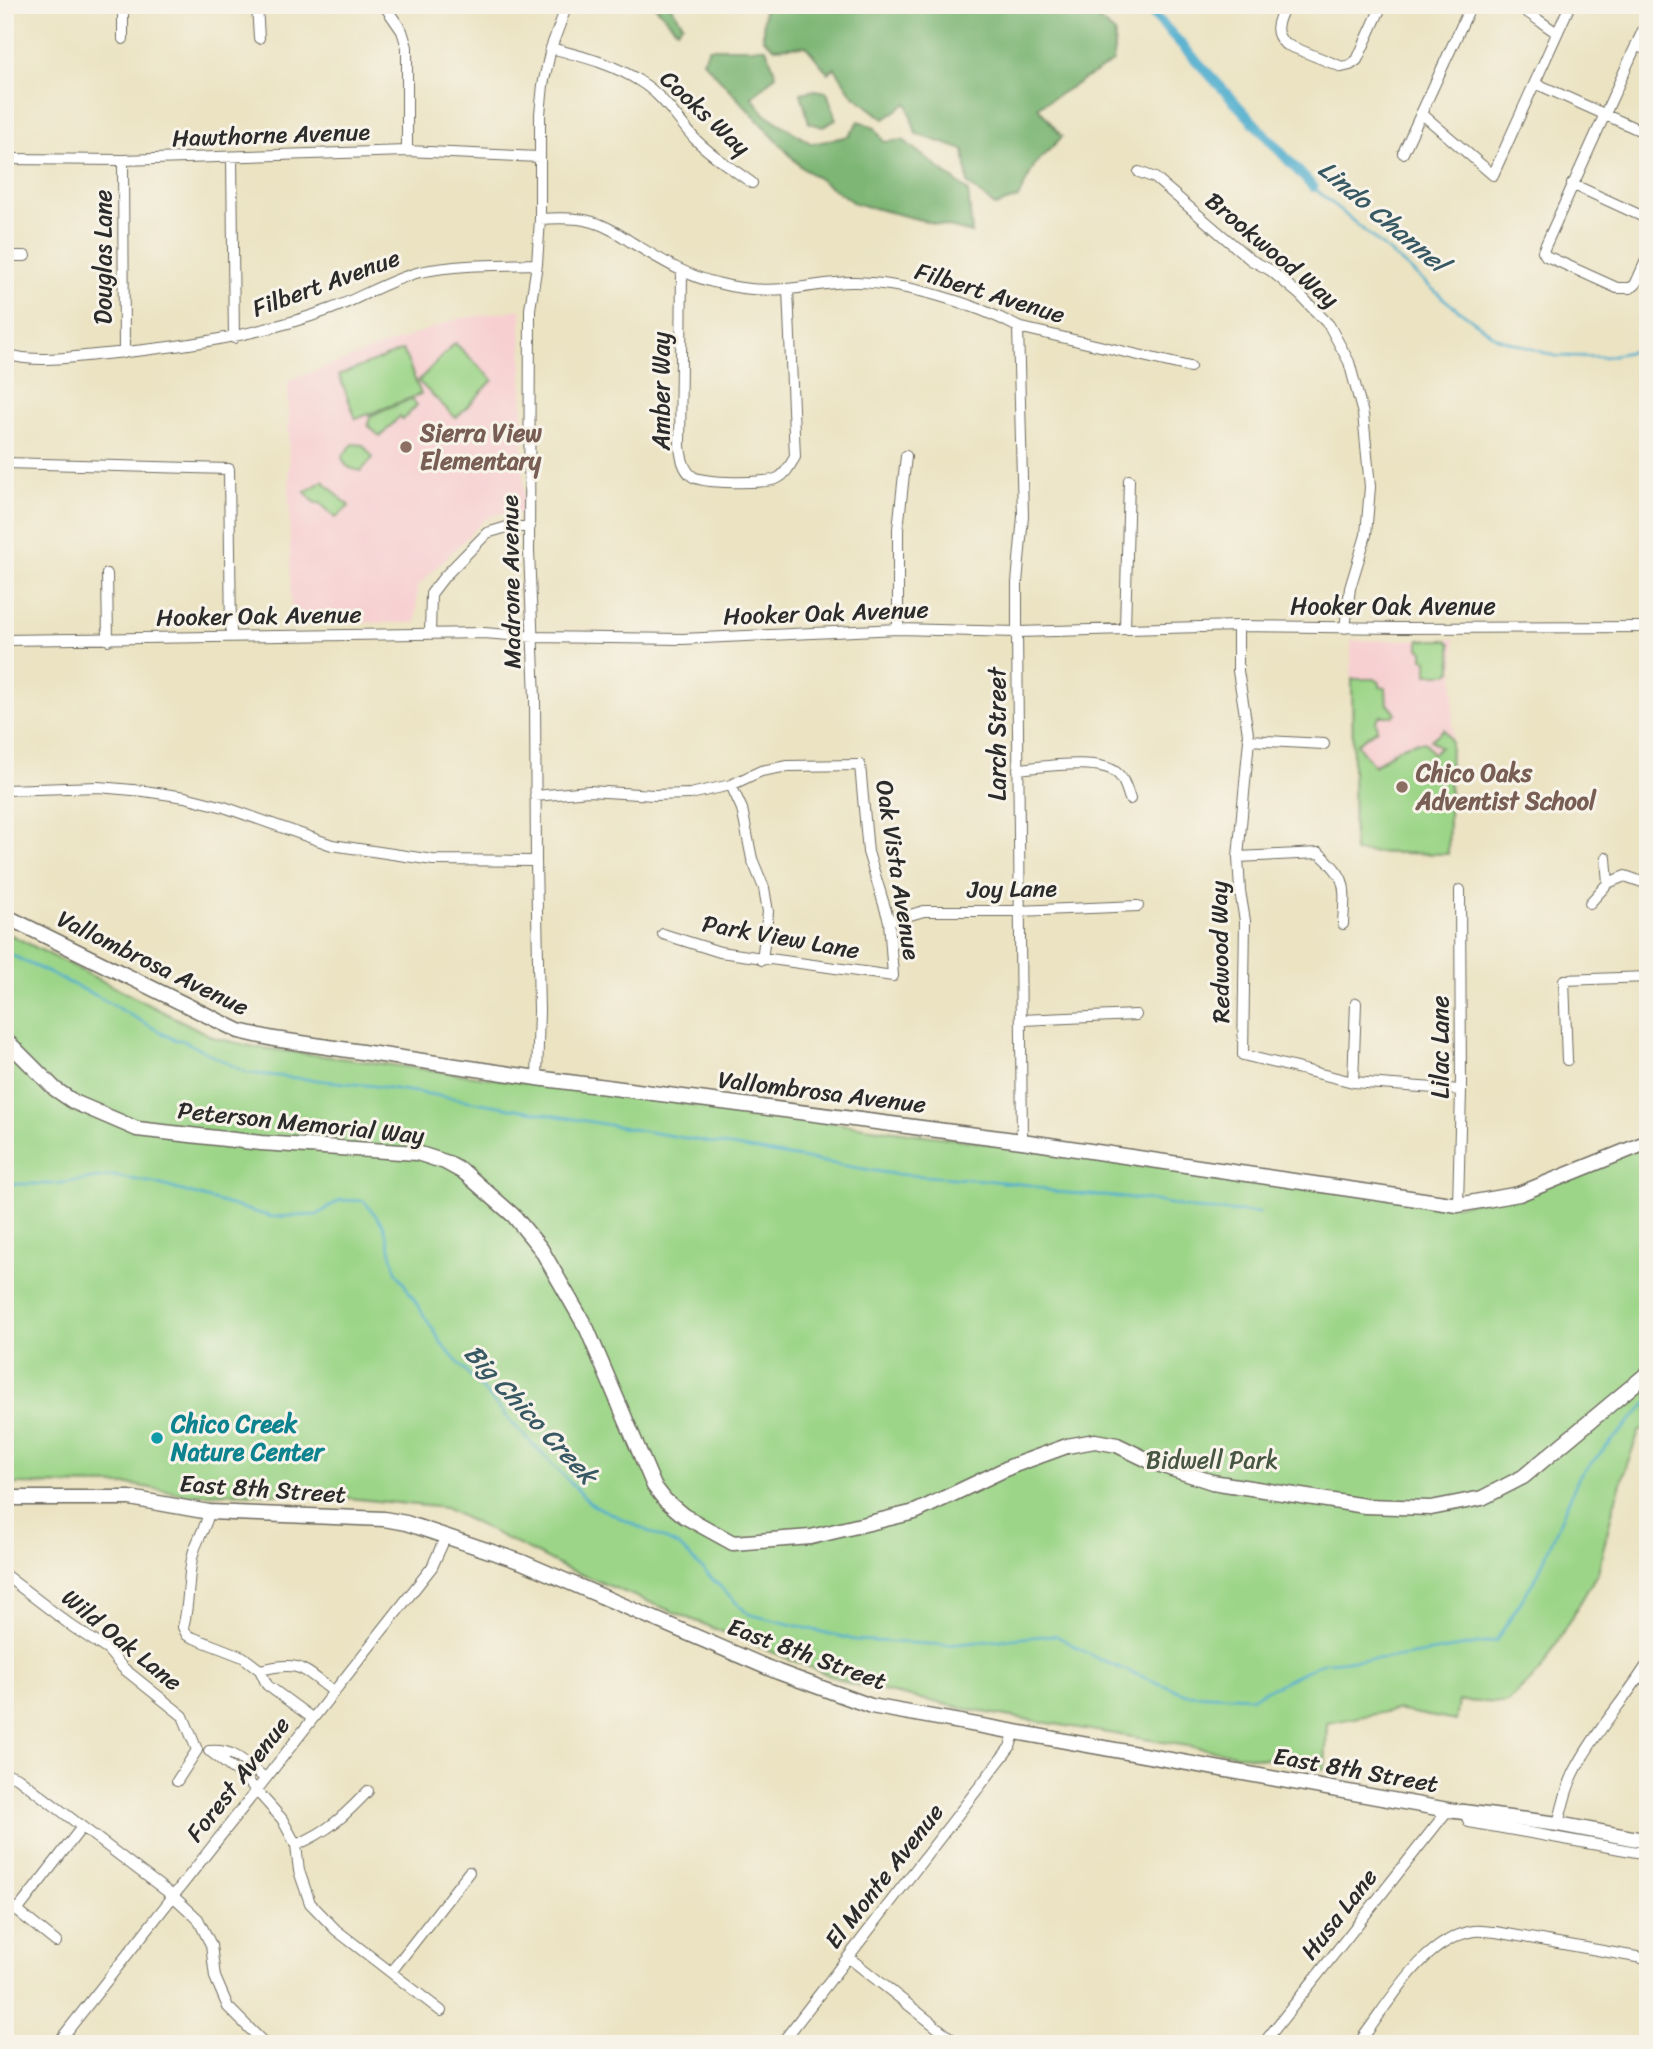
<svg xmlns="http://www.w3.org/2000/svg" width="1653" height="2049" viewBox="0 0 1653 2049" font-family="Sriracha,sans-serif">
	<rect width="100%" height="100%" fill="#f7f3e8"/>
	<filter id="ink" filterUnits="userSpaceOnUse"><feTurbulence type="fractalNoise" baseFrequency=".0143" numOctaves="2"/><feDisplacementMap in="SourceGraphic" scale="14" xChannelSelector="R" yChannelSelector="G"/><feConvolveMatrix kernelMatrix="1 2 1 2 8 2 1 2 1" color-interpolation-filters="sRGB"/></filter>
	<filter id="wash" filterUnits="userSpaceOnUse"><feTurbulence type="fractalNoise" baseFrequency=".00686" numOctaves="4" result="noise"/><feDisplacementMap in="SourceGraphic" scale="28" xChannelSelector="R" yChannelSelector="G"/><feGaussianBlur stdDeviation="1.57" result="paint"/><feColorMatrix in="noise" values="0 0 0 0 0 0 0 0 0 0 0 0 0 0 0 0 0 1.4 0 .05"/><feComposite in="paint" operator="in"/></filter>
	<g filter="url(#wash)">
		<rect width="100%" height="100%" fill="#ebe3c2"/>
		<path fill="#f7cfd1" d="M521 309 524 514H498L485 519 417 587 416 623 291 622 288 381 457 319Z
			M1455 639 1449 855 1353 853 1351 641Z"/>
		<path fill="#9cd588" stroke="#64805a" stroke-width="2" d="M455 343 493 380 456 418 418 381Z
			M403 350 421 394 356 419 339 375Z
			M411 399 417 405 403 420 400 416 380 437 368 425 370 416Z
			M353 444 363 445 373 458 361 471C350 469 344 467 342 456Z
			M323 481 349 506 336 518 320 503H315L305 492Z
			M1419 640H1447L1451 644 1452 671 1448 674H1427V660L1423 659V651L1419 648Z
			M1352 679H1375L1380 683V687L1386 688 1387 703 1396 713 1393 716H1380L1376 720 1377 729 1357 744 1374 766C1391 754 1405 739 1426 743L1433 754 1440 747 1431 740 1444 729 1451 741 1448 854 1354 852Z
			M5 932 215 1038 255 1047 1458 1205 1519 1194 1648 1142V1426L1639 1432 1626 1467 1613 1508 1598 1572 1541 1670 1506 1703 1459 1701 1456 1721 1396 1710 1327 1723 1325 1769 976 1711 851 1684 563 1567 445 1508 319 1495 227 1493 188 1495 134 1485 5 1484Z"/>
		<path fill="#7db674" stroke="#547050" stroke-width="2" d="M654 5H670L683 24 677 30Z
			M764 5H1081L1115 33 1113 62 1038 107 1062 137 1035 164 1018 198 995 206 968 184 964 150 916 134 907 103 884 119 852 94 835 68 828 73 806 46 775 48 763 38Z
			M709 48H766L776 75 752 97 765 114 812 144 849 136 859 121 875 128 884 142 903 140 968 191 972 233 854 203 800 166 703 61Z
			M815 90 827 92 836 120 823 127 809 123 801 93Z"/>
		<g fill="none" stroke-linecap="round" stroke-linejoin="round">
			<path stroke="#4faece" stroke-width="2.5" d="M1313 187 1449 303 1497 338 1555 356 1604 357 1648 348
				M5 952 95 995 175 1040H182L247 1073 375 1086 435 1095 893 1174 984 1180 1030 1185 1056 1192 1151 1200 1194 1209 1260 1213
				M5 1184H54L113 1176 155 1183 272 1217 317 1215 340 1200 364 1201 384 1226 396 1271 444 1347 516 1427 591 1504 679 1546 748 1614 855 1640 946 1645 1055 1635 1100 1660 1186 1694 1253 1697 1324 1662 1400 1657 1496 1641 1538 1574 1579 1476 1648 1402"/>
			<path stroke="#4faece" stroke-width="10" d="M1145 5 1313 187"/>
		</g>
	</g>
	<g filter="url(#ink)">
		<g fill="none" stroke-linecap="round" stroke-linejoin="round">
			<g stroke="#6e6b60" stroke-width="12">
				<path id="street" d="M123 5V39
					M257 5 259 38
					M384 5 402 31 407 47V151
					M1285 5C1279 20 1271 31 1285 44L1342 67 1350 65 1357 60 1382 5
					M1517 5 1557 33
					M1648 19 1543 251 1546 256 1553 259 1617 288H1630L1635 285 1648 256
					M1636 45 1648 51
					M551 48C581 56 614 64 641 82 665 97 677 120 696 140 712 156 733 169 752 183
					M1535 83 1648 134
					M1421 113 1493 175 1570 5
					M1403 153 1471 5
					M232 157 234 338
					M5 159 123 160 407 151 539 157
					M123 160 124 353
					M1139 172 1155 178 1251 260 1270 270 1300 295 1329 325 1349 362 1363 414 1370 487 1366 535 1350 588 1345 628
					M1572 184 1648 219
					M540 219C556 218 577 217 593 222 607 226 619 234 631 242 658 258 686 276 717 283 739 289 763 291 786 289 809 288 831 281 855 282 906 283 974 303 1018 327L1190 367
					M5 256H25
					M682 271 680 446C681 457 683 469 692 476 701 484 766 484 778 478 786 474 790 465 795 457L788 289
					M1018 327 1023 516 1017 583V632L1022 1141
					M5 354C34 363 66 358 95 355 175 348 255 337 331 309 361 298 388 280 420 272 458 264 498 265 537 264
					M5 463 229 469 231 636
					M107 574 108 640
					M1238 626V671L1249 740 1238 857 1240 891 1245 921 1243 1055 1353 1082 1461 1090
					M1125 628 1129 480
					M898 629V529L906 456
					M430 634 431 594 444 577 487 533 507 527H530
					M5 640 484 633 534 637 682 639 898 629 1017 632 1238 626 1398 628 1648 627
					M1249 740 1324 744
					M1018 769C1042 767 1101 757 1118 774 1125 780 1127 791 1130 799
					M731 785 742 809 752 859 764 888 768 912 762 960
					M5 790 98 787 144 791 185 797 224 807 332 845 433 860 536 861
					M535 796 589 791 654 795 690 794 731 785 761 771 788 766 860 765 868 852 889 921 893 976 720 952 663 934
					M1238 857 1319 853C1349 879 1345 886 1343 924
					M1606 858 1608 883
					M1590 903 1608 883 1625 876 1648 884
					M889 921 924 911H1019L1138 906
					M1022 1020 1136 1015
					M1567 1060 1564 980 1648 977
					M537 1078 539 1011 536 861 535 698 529 551 530 309 537 264 540 219V114L543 85 551 48 567 5
					M1353 1082 1356 1003
					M1458 1205 1461 1090 1460 890
					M209 1512C206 1528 197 1539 193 1554 187 1578 190 1603 183 1627L187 1635 194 1638 243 1657 260 1670 267 1685 312 1718
					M5 1575 73 1627 108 1650 123 1668 183 1716 197 1750 177 1781
					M260 1670C300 1660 302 1668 333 1691
					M209 1751C234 1748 246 1764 265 1778
					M210 1751 248 1781 282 1819 296 1845 299 1871 310 1903 336 1930 441 2011
					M5 1773 18 1778 173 1896 198 1919 211 1945 215 1977 228 2007 265 2044
					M1465 1813 1469 1822 1648 1854
					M1558 1824C1563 1805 1567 1785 1577 1767 1596 1730 1626 1699 1648 1663
					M296 1845C329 1831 344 1816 368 1791
					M5 1901 56 1942
					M17 1911 82 1827
					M848 1957 958 2044
					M391 1972 469 1872
					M57 2044 432 1567 446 1536
					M781 2044 1010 1747 1015 1731
					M1263 2044 1448 1810
					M1358 2044C1388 2006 1422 1939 1474 1931 1481 1930 1489 1932 1496 1932L1648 1959"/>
			</g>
			<g stroke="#6e6b60" stroke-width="17">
				<path id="secondary" d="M5 916 239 1031 274 1039 537 1078 1022 1141 1458 1205 1519 1194 1648 1142
					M5 1039 55 1089 74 1102 137 1129 261 1143 417 1153 445 1162 465 1173 514 1216 541 1249 587 1329 654 1486 665 1500 684 1516 733 1543 811 1537 915 1512 1012 1466 1067 1446 1095 1441 1117 1445 1154 1463 1212 1482 1365 1506 1431 1508 1482 1498 1523 1477 1648 1373
					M5 1498H130L209 1512 384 1519 406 1523 522 1562 778 1672 871 1706 1448 1810 1558 1824 1648 1841"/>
			</g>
			<use href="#street" stroke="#fff" stroke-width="10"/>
			<use href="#secondary" stroke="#fff" stroke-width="14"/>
		</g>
	</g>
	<g fill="#8d6e63" stroke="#f7f3e8" stroke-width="2.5">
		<circle cx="406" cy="447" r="7"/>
		<circle cx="1402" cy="787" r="7"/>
	</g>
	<circle fill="#0f9aa8" stroke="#f7f3e8" stroke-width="2.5" cx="157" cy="1438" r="7"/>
	<g text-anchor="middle" stroke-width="6" stroke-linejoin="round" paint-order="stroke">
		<g font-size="24" fill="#2b2b2b" stroke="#f7f3e8">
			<text transform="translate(705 113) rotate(43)" y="8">Cooks Way</text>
			<text transform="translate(271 135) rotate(-2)" y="8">Hawthorne Avenue</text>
			<text transform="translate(1272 250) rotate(40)" y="8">Brookwood Way</text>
			<text transform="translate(103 257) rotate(-90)" y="8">Douglas Lane</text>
			<text transform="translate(326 283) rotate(-20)" y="8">Filbert Avenue</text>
			<text transform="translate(990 293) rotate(17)" y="8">Filbert Avenue</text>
			<text transform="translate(661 391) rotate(-90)" y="8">Amber Way</text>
			<text transform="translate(511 582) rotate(-91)" y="8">Madrone Avenue</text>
			<text x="1393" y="614">Hooker Oak Avenue</text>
			<text transform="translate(826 613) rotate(-2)" y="8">Hooker Oak Avenue</text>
			<text transform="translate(259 616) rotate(-1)" y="8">Hooker Oak Avenue</text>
			<text transform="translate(997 734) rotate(-90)" y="8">Larch Street</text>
			<text transform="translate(898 870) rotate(81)" y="8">Oak Vista Avenue</text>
			<text transform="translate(1012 889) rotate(-1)" y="8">Joy Lane</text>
			<text transform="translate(781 937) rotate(10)" y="8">Park View Lane</text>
			<text transform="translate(1220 952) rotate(-91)" y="8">Redwood Way</text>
			<text transform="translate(153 963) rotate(26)" y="8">Vallombrosa Avenue</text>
			<text transform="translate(1440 1047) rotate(-90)" y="8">Lilac Lane</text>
			<text transform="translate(822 1092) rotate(7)" y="8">Vallombrosa Avenue</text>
			<text transform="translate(301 1123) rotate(6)" y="8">Peterson Memorial Way</text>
			<text transform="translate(263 1489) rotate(4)" y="8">East 8th Street</text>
			<text transform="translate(122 1640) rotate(39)" y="8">Wild Oak Lane</text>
			<text transform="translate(807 1654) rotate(20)" y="8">East 8th Street</text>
			<text transform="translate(1356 1770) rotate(10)" y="8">East 8th Street</text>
			<text transform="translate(238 1779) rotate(-52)" y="8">Forest Avenue</text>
			<text transform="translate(884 1876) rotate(-52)" y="8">El Monte Avenue</text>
			<text transform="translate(1339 1914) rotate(-52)" y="8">Husa Lane</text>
		</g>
		<g font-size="24" font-weight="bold" fill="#785e54" stroke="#f7f3e8" text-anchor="start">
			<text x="420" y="441">Sierra View<tspan x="420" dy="28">Elementary</tspan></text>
			<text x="1416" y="781">Chico Oaks<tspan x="1416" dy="28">Adventist School</tspan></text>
		</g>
		<g font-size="24" font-weight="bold" fill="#0d838f" stroke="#f7f3e8" text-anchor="start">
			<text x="171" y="1432">Chico Creek<tspan x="171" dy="28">Nature Center</tspan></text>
		</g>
		<g font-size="24" fill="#475642" stroke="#f7f3e8">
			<text x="1212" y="1468">Bidwell Park</text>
		</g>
		<g font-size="26" font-style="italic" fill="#385964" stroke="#f7f3e8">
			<text transform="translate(1383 216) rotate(40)" y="9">Lindo Channel</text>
			<text transform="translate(531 1414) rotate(47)" y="9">Big Chico Creek</text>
		</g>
	</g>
	<rect width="1653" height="2049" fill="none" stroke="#f7f3e8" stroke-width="28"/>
</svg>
